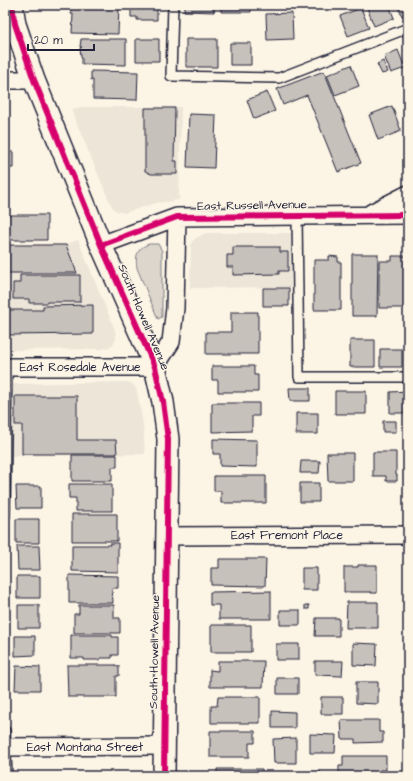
<svg xmlns="http://www.w3.org/2000/svg" width="413" height="781" viewBox="0 0 413 781" font-family="'Architects Daughter',sans-serif">
	<rect width="100%" height="100%" fill="#fcf5e5"/>
	<filter id="ink" filterUnits="userSpaceOnUse"><feTurbulence type="fractalNoise" baseFrequency=".025" numOctaves="2"/><feDisplacementMap in="SourceGraphic" scale="8" xChannelSelector="R" yChannelSelector="G"/><feConvolveMatrix kernelMatrix="1 2 1 2 8 2 1 2 1" color-interpolation-filters="sRGB"/></filter>
	<g filter="url(#ink)">
		<path fill="#ece5d8" d="M80 107H181L179 200 156 203 124 213 116 211 112 207 71 110Z
			M206 233H291V287L190 288 191 247 192 242 196 238Z
			M78 240 115 330 116 339 113 344 109 347 102 349 5 350V245L67 244Z
			M126 382 131 383 135 387 137 392 143 424 145 454 12 456 13 384Z"/>
		<path fill="#dcd6cc" stroke="#7f7c84" d="M149 244H158L162 251V317L158 319 137 268C135 256 137 248 149 244Z"/>
		<path fill="#c6c1bb" stroke="#22223b" d="M71 5H119L118 34 72 33 73 14H71Z
			M185 5H214V12L184 11Z
			M221 5H251V12H221Z
			M366 5H389L394 18 374 26Z
			M397 5H408V14L402 16Z
			M131 7H157V20H137V17H131Z
			M361 8 369 28 348 36 340 16Z
			M292 13 293 39 267 40 266 14Z
			M81 39H126V65L82 64V59L81 57 80 48 82 47H80Z
			M136 39H159V61H136Z
			M186 39H217V67H186Z
			M230 43H251V65H230Z
			M398 50 405 68 391 73 384 56Z
			M383 61 388 72 382 74 377 64Z
			M351 65 359 86 335 95 327 75Z
			M91 71 138 72 137 100 93 99V80H91Z
			M324 71 361 163 338 172 307 95 283 105 277 89Z
			M267 92 275 111 254 119 247 100Z
			M392 106 401 131 378 140 369 115Z
			M145 108H175L174 161H177V174H151L145 171Z
			M189 114 216 115 214 168 187 167Z
			M5 152H13V168H5V184Z
			M5 215H47V240H5Z
			M5 245H66L77 273H5Z
			M233 247H280V252H288V271H279V274L233 275V267H227V255H233Z
			M352 254H378L377 316H352Z
			M329 256 338 257V262H341V310H314V260H329Z
			M392 256H407V308H379V261H392Z
			M20 275H80V302H47V303H29V299H13V283H20Z
			M5 277H7V303H5Z
			M263 288H289V306H263Z
			M93 305V334L5 335V310H43V306Z
			M231 312H258V354H206V332H231Z
			M350 340H375V367H350Z
			M380 349H402V367H380Z
			M212 366H254V375H258V392H218V380H212Z
			M289 388H310V401H290Z
			M335 391H366V414H335Z
			M408 391V413H390V392Z
			M15 396H77V440H116L117 454H22V425H15Z
			M212 403H259V416H252V431L212 432Z
			M296 413H318V434H296Z
			M383 421H396V432H383Z
			M213 439 257 440V467L220 466V454H213Z
			M373 452H396V475H397V481H386V476H373Z
			M327 453H353V481H328Z
			M72 455H117V467H112V481H72Z
			M301 461H320L319 473H300Z
			M214 476H266V503H221V491H214Z
			M300 483H319V502H300Z
			M69 484H112V511H76V498H69Z
			M16 486H41V508H17Z
			M72 514H117V541H72Z
			M16 519H39V543H16Z
			M110 543H118V572L72 571V545H110Z
			M17 546H39L40 570H18Z
			M219 559H266L265 586 211 585V568H219Z
			M358 565H377V593H371V592H344V567H358Z
			M302 568H317V590H302Z
			M69 575 118 576V588H112L113 603H69Z
			M17 576H40V598H17Z
			M271 591V619H219V605H210V592Z
			M347 602H378V628H346Z
			M18 605H39V628H18Z
			M79 605H114V618H120V633H74V614H79Z
			M305 605H309V609H305Z
			M280 610H300V625H280Z
			M316 618H339V636H315Z
			M211 625H251V652H211Z
			M71 635H112V637H118V655H112V658H100V660H84V658H71Z
			M15 636H35V655L15 656Z
			M353 643 377 644 376 666 353 665Z
			M276 644H299V660H276Z
			M218 661H264L263 687H210V670L218 671Z
			M315 661H343L342 676 315 675Z
			M67 665H116V666H119V676H116V697H68Z
			M16 666 40 667V690H15Z
			M277 678H298V694H277Z
			M356 682H378V704L356 703Z
			M218 697H260V723H211V706H217Z
			M321 697H343V714H321Z
			M272 711 295 712V728H272Z
			M341 720H379V732H383V742L355 743V739H342Z
			M210 731H255V743H249V757H210Z
			M310 734 336 735 335 753H310Z
			M296 738V763H274L273 739Z
			M343 756H386V770H380V776H339V766H343Z
			M217 769H262V776H209L217 775Z
			M300 772H321V776H300Z"/>
		<g fill="none" stroke-linecap="round" stroke-linejoin="round">
			<g stroke="#22223b" stroke-width="12">
				<path id="service" d="M173 5 171 76 279 78 408 28
					M297 215 299 377H408
					M5 516 7 367
					M5 731 7 776"/>
			</g>
			<g stroke="#22223b" stroke-width="20">
				<path id="minor" d="M5 80H34
					M371 213 408 194
					M101 245 177 217 408 215
					M5 367H155L171 342 175 308 177 217
					M167 536 408 535
					M5 747 164 746"/>
			</g>
			<g stroke="#22223b" stroke-width="24">
				<path id="tertiary" d="M12 5 15 24 34 80 101 245 155 367 163 402 168 439 164 776"/>
			</g>
			<use href="#service" stroke="#fcf5e5" stroke-width="9"/>
			<use href="#minor" stroke="#fcf5e5" stroke-width="17"/>
			<use href="#tertiary" stroke="#fcf5e5" stroke-width="21"/>
			<g stroke="#fcf5e5" stroke-width="8">
				<path id="cycleway" d="M12 5 15 24 34 80 101 245 155 367 163 402 168 439 164 776
					M101 245 177 217 408 215"/>
			</g>
			<use href="#cycleway" stroke="#d6006c" stroke-width="6"/>
		</g>
	</g>
	<g text-anchor="middle" stroke-width="3" stroke-linejoin="round" paint-order="stroke">
		<g font-size="12" fill="#22223b" stroke="#fcf5e5">
			<text transform="translate(252 205) rotate(-1)" y="4">East Russell Avenue</text>
			<text transform="translate(144 317) rotate(67)" y="4">South Howell Avenue</text>
			<text x="80" y="371">East Rosedale Avenue</text>
			<text x="287" y="539">East Fremont Place</text>
			<text transform="translate(154 652) rotate(-89)" y="4">South Howell Avenue</text>
			<text x="85" y="751">East Montana Street</text>
		</g>
	</g>
	<rect width="413" height="781" fill="none" stroke="#fcf5e5" stroke-width="20"/>
	<rect x="10" y="10" width="393" height="761" fill="none" stroke="#22223b" stroke-width="1.5" filter="url(#ink)"/>
	<path d="M28 44v6h66v-6" fill="none" stroke="#22223b" stroke-width="2"/>
	<text x="34" y="44" font-size="12" fill="#22223b" stroke="#fcf5e5" stroke-width="3" paint-order="stroke">20 m</text>
</svg>
